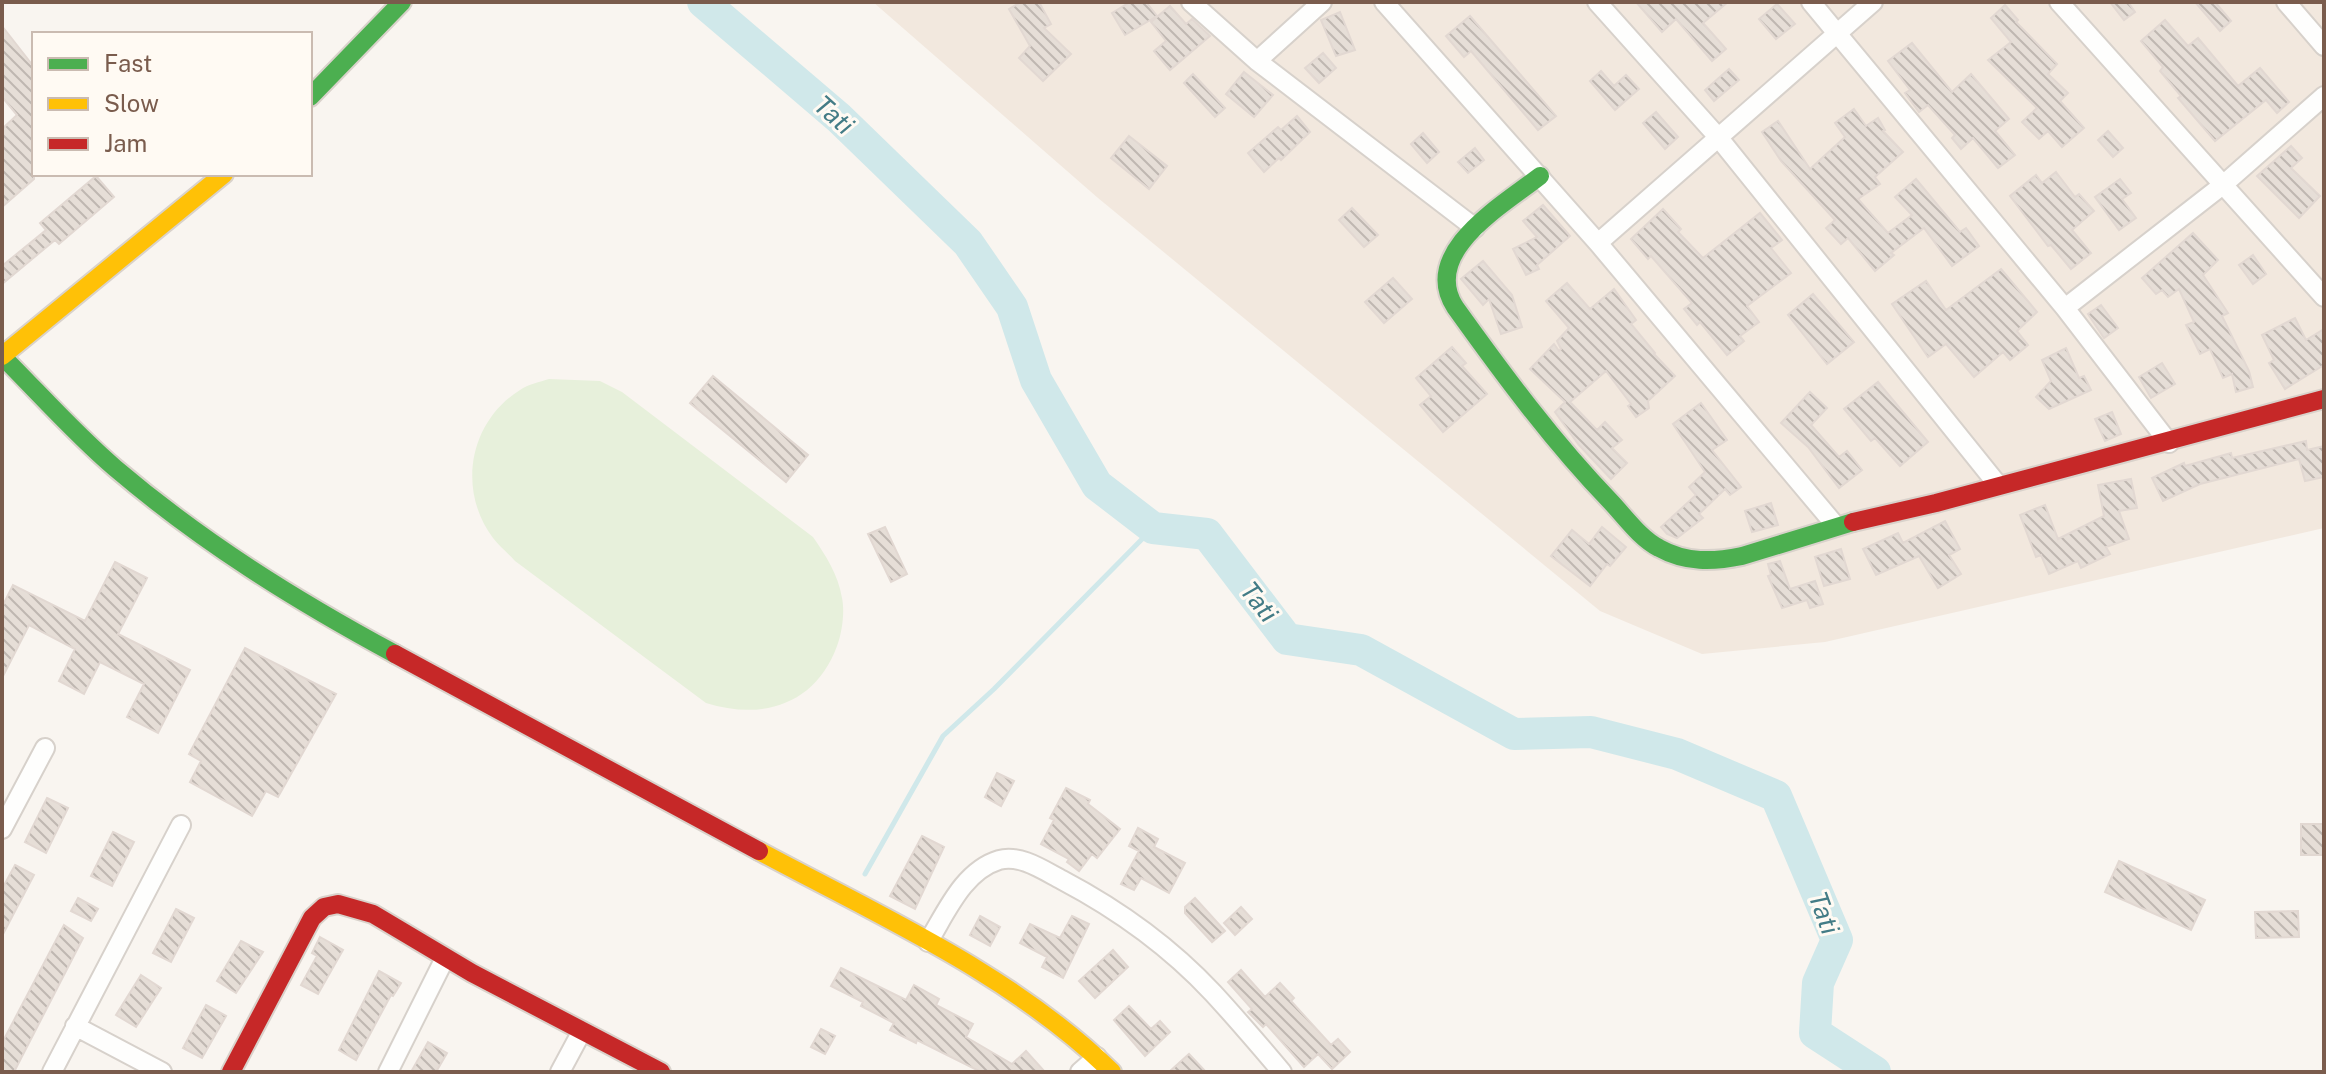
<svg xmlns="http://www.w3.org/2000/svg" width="2326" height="1074" viewBox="0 0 2326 1074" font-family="'Public Sans',sans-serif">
	<defs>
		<pattern id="building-back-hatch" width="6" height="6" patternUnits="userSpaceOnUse" patternTransform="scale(2)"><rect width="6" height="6" fill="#e6ded7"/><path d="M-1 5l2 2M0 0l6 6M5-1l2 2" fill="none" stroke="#bfb7b1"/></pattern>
	</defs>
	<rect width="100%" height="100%" fill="#f9f5f0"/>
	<path fill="#f2e8de" d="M873 2H2324V528L1825 642 1702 654 1600 611 1098 198Z"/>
	<path fill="#e7f0db" d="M549 379 600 381 622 392 813 537C826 556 838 574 842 598 845 612 842 633 837 646 816 704 763 721 706 703L515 561C508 553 499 546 493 538 457 490 469 422 520 390 528 384 540 382 549 379Z"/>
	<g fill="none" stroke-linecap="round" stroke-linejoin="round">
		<path stroke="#d0e8ea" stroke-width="5" d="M865 874 943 736 994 689 1153 528"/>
		<path stroke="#d0e8ea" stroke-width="32" d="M703 2 839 118 968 243 1012 307 1036 380 1097 485 1153 528 1207 534 1287 639 1361 650 1514 734 1591 732 1677 754 1776 796 1837 940 1818 983 1815 1033 1875 1072"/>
	</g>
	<path fill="url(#building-back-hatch)" stroke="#e2d8d2" stroke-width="2" d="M1021 2H1039L1051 24 1044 28 1071 54 1043 81 1019 58 1030 46 1009 9Z
		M1130 2H1146L1157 16 1125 35 1112 13Z
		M1636 2H1728L1703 23 1726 49 1712 61 1676 19 1662 32Z
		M2110 2H2128L2135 12 2124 20Z
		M2195 2H2215L2231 21 2220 31Z
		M1777 4 1795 24 1776 39 1759 19Z
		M2005 5 2018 20 2016 22 2057 64 2048 74 2068 93 2060 101 2084 128 2062 147 2048 131 2039 139 2022 122 2037 108 1988 60 2011 42 1991 18Z
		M1170 6 1186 24 1192 19 1210 36 1170 70 1154 51 1166 41 1151 22Z
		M1340 12 1355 50 1336 56 1321 20Z
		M1470 16 1556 116 1538 130 1471 51 1464 57 1446 36Z
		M2165 20 2188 46 2198 38 2238 86 2260 68 2289 102 2277 113 2266 100 2215 141 2178 98 2181 96 2160 71 2163 67 2141 41Z
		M2 26 34 67V179L2 207V129L17 115 2 97Z
		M1912 43 1952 92 1971 74 2009 119 1995 131 2015 155 1998 168 1973 138 1961 149 1952 138 1955 135 1928 105 1919 112 1905 93 1910 90 1888 61Z
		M1323 53 1336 68 1319 83 1305 68Z
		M1729 69 1739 80 1714 101 1705 90Z
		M1601 71 1614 86 1626 75 1639 89 1615 110 1590 81Z
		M1244 72 1273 95 1254 117 1226 94Z
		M1193 74 1225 108 1215 117 1184 83Z
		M1854 109 1866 126 1878 118 1885 130 1883 131 1903 152 1875 177 1880 184 1858 199 1888 233 1912 215 1895 197 1916 179 1960 232 1966 228 1979 246 1952 266 1924 228 1891 253 1894 255 1875 271 1848 238 1841 244 1826 228 1835 220 1781 161 1762 132 1778 121 1810 169 1845 137 1835 123Z
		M1656 112 1678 137 1665 149 1643 123Z
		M1297 116 1310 132 1281 160 1279 158 1264 172 1248 153 1278 127 1281 130Z
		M2108 131 2123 148 2113 157 2098 140Z
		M1423 133 1439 152 1427 163 1411 144Z
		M1129 136 1167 166 1149 189 1111 158Z
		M2291 146 2302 158 2291 168 2320 196 2299 218 2257 176Z
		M1475 148 1484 160 1468 173 1458 162Z
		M2056 172 2075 197 2079 194 2094 211 2072 230 2091 253 2071 269 2051 245 2048 246 2010 196 2036 175 2042 183Z
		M96 176 114 197 59 244 55 240 2 284V266L46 230 40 223Z
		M2120 179 2131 193 2122 199 2136 218 2119 230 2095 197Z
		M1543 205 1570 236 1537 265 1539 269 1526 275 1513 249 1537 237 1523 221Z
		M1352 208 1378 235 1364 247 1339 220Z
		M1663 209 1681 229 1678 232 1703 258 1760 213 1782 240 1771 248 1791 273 1747 306 1759 322 1740 336 1744 341 1727 355 1700 322 1697 325 1684 309 1692 303 1651 256 1648 259 1631 239Z
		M2193 233 2218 260 2203 275 2228 313 2222 316 2249 371 2253 387 2236 392 2232 374 2223 378 2210 349 2200 354 2186 325 2194 322 2179 289 2168 297 2162 290 2156 294 2142 278Z
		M2253 255 2266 274 2253 284 2239 265Z
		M1483 261 1512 295 1522 327 1501 334 1489 299 1483 305 1461 279Z
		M2001 269 2037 312 2017 331 2028 345 2010 360 2003 352 1974 377 1946 344 1928 357 1892 304 1926 281 1946 310Z
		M1393 278 1412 299 1384 323 1365 302Z
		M1567 283 1590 309 1614 289 1636 320 1631 324 1655 353 1654 354 1675 376 1648 401 1649 408 1636 417 1628 406 1631 404 1606 371 1570 402 1597 430 1605 422 1622 440 1612 448 1627 463 1611 479 1579 445 1555 412 1565 402 1530 369 1554 344 1559 351 1561 349 1557 341 1569 328 1546 301Z
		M1813 294 1854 342 1827 364 1788 315Z
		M2101 305 2118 328 2104 338 2088 314Z
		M2295 318 2306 340 2324 329V365L2285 389 2269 363 2274 360 2262 335Z
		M1452 347 1466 363 1462 366 1487 394 1443 432 1420 405 1431 396 1416 378Z
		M2066 348 2079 378 2084 376 2091 390 2049 409 2036 397 2051 381 2042 360Z
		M2162 363 2175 384 2151 398 2139 377Z
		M713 376 808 455 786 482 690 403Z
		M1878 382 1928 442 1900 466 1875 438 1871 441 1844 409Z
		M1810 392 1827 408 1811 425 1839 457 1847 451 1862 470 1839 488 1808 447 1781 423Z
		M1701 403 1727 440 1712 450 1741 487 1730 495 1725 489 1699 514 1703 518 1677 538 1667 534 1661 527 1696 495 1689 487 1705 472 1673 424Z
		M2112 412 2121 434 2105 441 2095 419Z
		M2306 441 2307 450 2324 446V477L2305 481 2299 459 2200 484 2163 501 2152 478 2184 463 2185 466 2231 453 2232 458Z
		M2131 479 2137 508 2119 511 2129 539 2106 547 2110 554 2081 568 2078 561 2049 574 2041 555 2036 557 2020 515 2045 505 2058 539 2104 516 2098 485Z
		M1771 503 1778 525 1752 532 1745 511Z
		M1945 521 1960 549 1949 555 1961 574 1938 588 1919 556 1876 575 1863 549 1898 533 1903 543Z
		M885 527 907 574 891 582 868 534Z
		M1602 527 1626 547 1610 566 1607 564 1590 586 1551 556 1572 530 1589 544Z
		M1841 549 1850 579 1824 586 1815 557Z
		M1780 561 1790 589 1815 581 1823 604 1810 608 1807 600 1782 608 1768 576 1771 575 1768 564Z
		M115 562 147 578 118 634 190 670 158 733 127 717 144 684 100 662 84 694 59 681 75 649 29 625 2 678V607L13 585 85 621Z
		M245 648 336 694 278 797 266 791 252 816 190 782 201 761 189 754Z
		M997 773 1014 781 1001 806 985 797Z
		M1066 788 1090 800 1088 804 1120 829 1097 858 1092 854 1079 871 1067 862 1069 859 1041 844 1054 820 1050 818Z
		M47 798 68 808 46 853 25 842Z
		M2301 824H2324V855H2301Z
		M1138 828 1158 839 1154 847 1185 863 1169 893 1141 878 1134 890 1121 884 1139 851 1129 846Z
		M113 832 134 842 112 886 91 876Z
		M922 836 944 847 915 909 890 896Z
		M2119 861 2205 900 2191 930 2105 892Z
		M15 865 34 875 2 936V889Z
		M78 898 98 909 91 921 71 911Z
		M1195 898 1225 931 1212 942 1185 913V907Z
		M1241 907 1252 919 1235 935 1224 923Z
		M176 909 194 918 171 962 153 953Z
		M2298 911 2299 937 2256 938 2255 912Z
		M980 916 1000 927 990 946 970 935Z
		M1072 916 1089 924 1063 978 1042 967 1047 957 1020 943 1030 924 1060 938Z
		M64 925 83 938 14 1072H2V1043Z
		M320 937 343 950 318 994 301 985 317 956 312 953Z
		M241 941 263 952 236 993 217 981Z
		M1113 950 1128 967 1095 998 1079 981Z
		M841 968 906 1000 914 985 939 999 936 1005 973 1024 966 1037 1012 1064 1026 1051 1045 1072H981L917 1040 916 1043 890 1030 894 1023 861 1006 863 1002 831 986Z
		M1241 970 1265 997 1280 983 1294 998 1291 1001 1331 1045 1338 1039 1350 1052 1332 1069 1318 1054 1304 1067 1266 1024 1263 1027 1248 1012 1252 1009 1228 982Z
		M379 971 401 983 393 996 391 995 356 1060 339 1050Z
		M141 975 161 988 136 1027 116 1015Z
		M206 1005 226 1016 202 1058 183 1048Z
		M1129 1006 1151 1029 1160 1021 1170 1032 1145 1056 1114 1020Z
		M821 1029 835 1036 825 1054 811 1047Z
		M428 1042 447 1053 436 1072H411Z
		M1189 1054 1206 1072H1169Z"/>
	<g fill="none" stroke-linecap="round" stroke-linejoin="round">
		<g stroke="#d7d1cb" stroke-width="22">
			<path id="street" d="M1191 2 1257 61 1475 228
				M1384 2 1598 243 1836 526
				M1597 2 1718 137 1998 485
				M1811 2 2065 308 2169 443
				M2059 2 2324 297
				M2286 2 2324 46
				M1257 61 1322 2
				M1598 243 1873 2
				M2065 308 2224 184 2324 96
				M2 829 45 748
				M928 942C946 913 963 871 999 860 1020 854 1043 870 1062 880 1117 909 1171 948 1213 993 1237 1019 1260 1046 1282 1072
				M75 1026 162 1072
				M52 1072 181 825
				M388 1072 445 958
				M560 1072 582 1031
				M1080 1072 1097 1057"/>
		</g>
		<g stroke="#d9d2cb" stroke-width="22">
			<path id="fast" d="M310 97 402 2
				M1540 176C1503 205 1420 252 1455 307 1503 374 1553 442 1611 502 1626 518 1640 538 1659 548 1686 563 1713 562 1742 556L1853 522
				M2 356C39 393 75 434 115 468 202 542 295 600 395 654"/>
		</g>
		<g stroke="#d9d2cb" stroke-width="22">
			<path id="slow" d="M2 356 224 174
				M759 851C880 916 1013 975 1112 1072"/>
		</g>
		<g stroke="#d9d2cb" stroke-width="22">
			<path id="jam" d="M1853 522 1936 503 2324 399
				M395 654 759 851
				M231 1072 312 918 324 907 338 904 373 914 472 973 661 1072"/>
		</g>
		<use href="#street" stroke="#fefefd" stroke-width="18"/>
		<use href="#fast" stroke="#4caf50" stroke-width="18"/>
		<use href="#slow" stroke="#ffc107" stroke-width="18"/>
		<use href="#jam" stroke="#c62828" stroke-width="18"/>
	</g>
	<g text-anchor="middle" stroke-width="6" stroke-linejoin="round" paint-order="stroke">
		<g font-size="26" font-style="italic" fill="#437c86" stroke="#fffaf3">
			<text transform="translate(834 115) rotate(42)" y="9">Tati</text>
			<text transform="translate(1259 602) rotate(52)" y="9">Tati</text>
			<text transform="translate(1824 913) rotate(70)" y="9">Tati</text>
		</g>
	</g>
	<rect width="2326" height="1074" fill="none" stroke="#7a5c4d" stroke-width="8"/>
	<rect x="32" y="32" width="280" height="144" fill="#fffaf3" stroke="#cabbb1" stroke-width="2"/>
	<rect x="48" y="58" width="40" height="12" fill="#4caf50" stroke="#cabbb1" stroke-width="2"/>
	<text x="104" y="72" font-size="24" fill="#7a5c4d">Fast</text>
	<rect x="48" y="98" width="40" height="12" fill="#ffc107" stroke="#cabbb1" stroke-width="2"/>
	<text x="104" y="112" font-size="24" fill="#7a5c4d">Slow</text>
	<rect x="48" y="138" width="40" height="12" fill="#c62828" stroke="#cabbb1" stroke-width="2"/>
	<text x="104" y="152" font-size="24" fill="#7a5c4d">Jam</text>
</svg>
